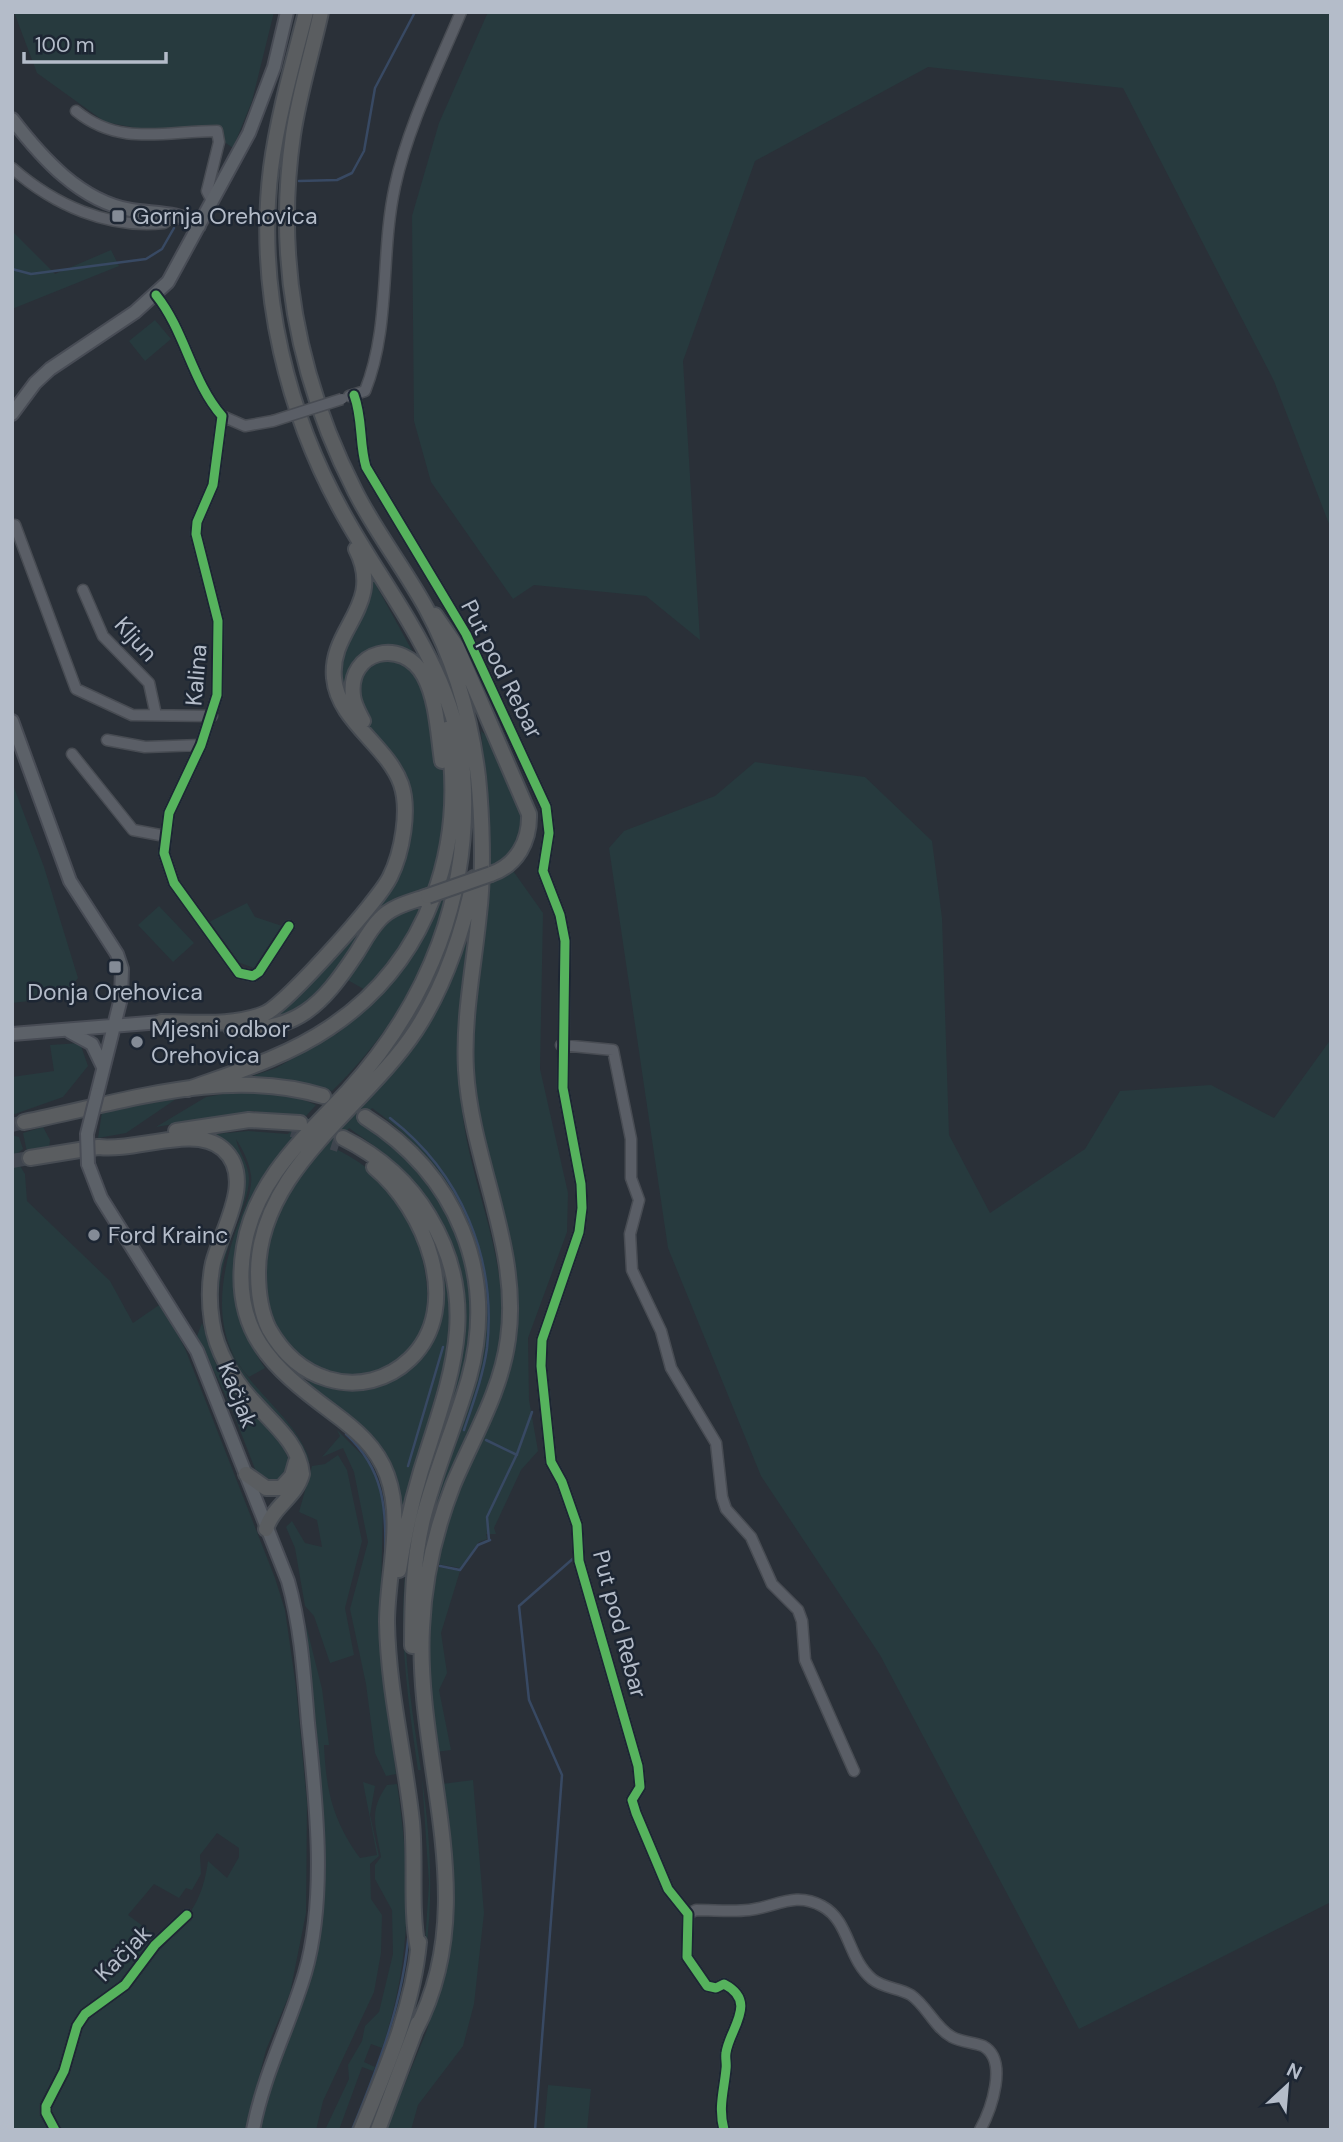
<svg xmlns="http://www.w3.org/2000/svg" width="1343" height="2142" viewBox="0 0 1343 2142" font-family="'DM Sans',sans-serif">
	<rect width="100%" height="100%" fill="#2a3038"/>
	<path fill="#273a3e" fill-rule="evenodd" d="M14 12H274L252 101 233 148 216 136 173 135 105 122 37 73Z
		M488 12H1331V529L1274 381 1123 88 928 67 755 161 683 361 700 640 646 596 534 585 513 599 431 482 414 421 412 216 439 123Z
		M12 231 55 274 111 250 119 266 12 309Z
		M155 320 171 339 145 361 129 341Z
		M371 576 420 665 376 648 348 704C343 689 339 676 342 660 346 631 376 607 371 576Z
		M396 656 421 677 439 763 449 786V816L429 890 396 901 318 997 293 1013 258 1024 298 997 374 905 408 804 367 724 356 689 369 661Z
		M481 731C495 742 500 756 507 772 526 816 534 844 487 870L490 827Z
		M755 762 865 777 932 841 942 918 949 1135 990 1213 1085 1149 1120 1091 1211 1085 1274 1118 1331 1039V1902L1079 2029 880 1655 761 1476 668 1248 609 848 624 831 715 796Z
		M12 782 44 867 78 978 62 997 12 1003Z
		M450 859 453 860C439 951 398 1027 332 1091L313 1085 247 1078 276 1068 338 1033 372 1001Z
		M511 868 543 913 540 1069 568 1193 567 1232 528 1338 529 1400 538 1451 521 1470 494 1528 496 1534H486L487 1539 479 1542 460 1568 432 1563 435 1548 513 1343 472 1068V1013L487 880Z
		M425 901 407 938 367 991 346 979 391 917Z
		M247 903 255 917 282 926 254 968 235 961 209 922Z
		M159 906 194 943 173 962 138 925Z
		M465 941 467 945C456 1014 454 1082 469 1151 484 1217 509 1274 500 1344 492 1404 456 1457 435 1513L431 1512C445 1463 468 1416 479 1366 502 1261 457 1169 372 1108L360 1121C443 1178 488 1267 464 1369 449 1431 421 1489 410 1553 398 1626 410 1697 421 1770H418C407 1694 396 1621 409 1544 418 1483 446 1426 459 1366 473 1296 452 1221 403 1170 387 1154 367 1141 349 1128L334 1148C356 1159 376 1172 392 1193 427 1242 455 1344 378 1370 356 1377 337 1377 317 1366 291 1352 270 1327 267 1296 254 1188 344 1139 400 1062 426 1026 444 980 465 941Z
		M80 1043 88 1066 63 1097 12 1115V1077L54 1071 50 1045Z
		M236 1092 294 1096 316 1105 306 1116 252 1111 156 1127 206 1097Z
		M176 1099 126 1133 98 1138 102 1112Z
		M305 1117 310 1119C241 1192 202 1276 265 1368L249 1377C210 1335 220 1276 237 1227 243 1210 253 1193 251 1175 249 1162 243 1150 236 1139 238 1151 249 1164 249 1179 249 1194 241 1210 236 1225 224 1256 214 1292 221 1325 235 1385 297 1413 310 1463 304 1456 302 1444 296 1435 279 1412 255 1395 239 1370 197 1306 225 1224 236 1155L216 1134 248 1131 288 1134Z
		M43 1127 50 1140 49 1150 27 1152 23 1133Z
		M12 1135 19 1137 23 1149 14 1156 25 1174 27 1201 110 1281 133 1323 162 1303 186 1351 275 1578 285 1610 296 1687 307 1803 306 1913 290 1993 266 2050 245 2130 12 2129ZM217 1833 239 1848V1857L227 1878 208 1861C203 1898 191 1916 164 1942L128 1915 154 1884 179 1898 186 1888 192 1890 201 1874 200 1855Z
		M437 1244 449 1299V1348L403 1507C398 1497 397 1482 393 1471 378 1430 334 1405 300 1381 312 1379 331 1391 346 1391 396 1391 438 1355 441 1305 442 1286 436 1264 433 1246Z
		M202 1323 214 1360 226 1381 247 1408 281 1442 288 1458V1472L279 1481H269L255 1469 231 1407 197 1336Z
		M337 1430 370 1463 379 1483 383 1507 380 1635 396 1774 386 1776 375 1753 366 1684 350 1609 368 1542 354 1472 343 1448 322 1457 340 1436Z
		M338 1455 347 1470 362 1541 345 1608 354 1655 330 1663 314 1616 305 1606 295 1548 286 1527 292 1521 305 1543 322 1547 317 1520 299 1512 312 1466 325 1464Z
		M432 1566 460 1571 441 1633 447 1673 439 1690 451 1750 436 1752 425 1674Z
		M306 1625 322 1689 329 1745H324C326 1791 333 1821 360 1858L377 1855 363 1782 375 1786 370 1815 379 1856 370 1864 371 1899 382 1915 381 1953 374 1992 323 2101 316 2130H261C268 2071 301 2025 313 1969 336 1856 316 1738 306 1625Z
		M422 1779C434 1861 435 1941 411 2020 403 2048 391 2075 381 2102L425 1944 429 1883Z
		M473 1780 484 1913 474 2004 463 2046 418 2105 411 2130H386L427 2030 440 1982 442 1784Z
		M397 1784C411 1879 413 1956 382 2048L371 2044 364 2062 375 2067 373 2071 362 2067 339 2130H325L349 2079 348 2065 362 2041 365 2026 379 2012 393 1954 392 1910 375 1879V1865L381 1857C376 1826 368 1812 387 1785Z
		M548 2085 591 2089 587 2130H544Z"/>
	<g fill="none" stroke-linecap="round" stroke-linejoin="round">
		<path stroke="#384963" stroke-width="2.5" d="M299 181 337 180 352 173 364 151 375 88 415 12
			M12 269 31 274 146 259 162 249 174 228
			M390 1118C461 1173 497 1258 487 1348 483 1376 473 1403 464 1430
			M346 1434C384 1469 387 1509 385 1559
			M486 1440 517 1455
			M408 1466 443 1347
			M489 1540 487 1517 517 1454 532 1412
			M440 1566 460 1570 478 1545 490 1540
			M352 2130C379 2065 404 2000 409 1929
			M535 2130 562 1775 529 1700 519 1606 576 1556"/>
		<path stroke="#3f454e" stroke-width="14" stroke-dasharray="14 7" stroke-linecap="butt" d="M12 1125 24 1122
			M292 1130 339 1145
			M12 1161 30 1158"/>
		<g stroke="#484c53" stroke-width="13">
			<path id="minor" d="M76 111C120 147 166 131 217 131L219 142 207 191 212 201
				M12 168C54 205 108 229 164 223L174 215
				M156 295C185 331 192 382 222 416L213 485 197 522 196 534 218 621 217 695 201 745 169 813 164 853 174 883 239 973 253 976 259 972 289 926
				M354 395C363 419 359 443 366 467L466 634 546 807 549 833 543 871 560 915 565 941 563 1088 581 1184 582 1208 579 1232 542 1340 541 1366 551 1462 562 1482 577 1525 579 1561 638 1766 640 1787 632 1800 636 1813 668 1889 688 1914 687 1957 707 1986 716 1988 724 1984C759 2002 729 2029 726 2053 725 2058 727 2064 726 2069 724 2091 718 2107 724 2130
				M349 396 365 391C391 326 380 254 395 186 408 126 437 69 461 12
				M222 416 245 426 273 421
				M15 525 76 689 132 715 212 716
				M83 590 103 636 149 683 156 715
				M107 740 145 747 201 745
				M72 754 133 830 165 836
				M561 1045 613 1050 631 1139V1178L639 1200 630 1234 632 1270 661 1331 671 1368 716 1443 722 1497 726 1509 751 1537 772 1584 798 1610 802 1621 805 1660 854 1771
				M688 1914 696 1910C714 1910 732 1912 749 1910 776 1907 795 1891 822 1906 850 1921 847 1958 872 1979 883 1988 899 1988 911 1995 927 2006 935 2028 952 2037 961 2042 973 2042 983 2046 1009 2060 991 2110 980 2130
				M55 2130 46 2113V2106L64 2071 77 2026 85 2014 125 1985 155 1945 187 1915"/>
		</g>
		<g stroke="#484c55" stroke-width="16">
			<path id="major" d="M12 119C42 158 80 201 131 210 154 214 179 211 199 226
				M12 414 35 383 50 369 135 312 168 282 249 133 274 67 287 12
				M12 721 70 881 117 954 122 969 121 998 97 1094
				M70 1032 92 1044 103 1067
				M12 1034 161 1022
				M88 1164 101 1198 197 1351 288 1581C301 1627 304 1675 308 1723 316 1801 327 1897 305 1973 289 2027 264 2073 253 2130"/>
		</g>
		<g stroke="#474c53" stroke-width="18">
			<path id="highway" d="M306 12C293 63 278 115 271 168 256 290 287 418 349 524 395 604 456 676 463 772 472 893 429 1002 348 1091 304 1138 255 1180 244 1247 230 1330 271 1367 332 1412 355 1429 377 1447 387 1475 404 1521 387 1575 387 1622 388 1690 405 1756 412 1822 416 1864 410 1908 418 1949
				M321 12C312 53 299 94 293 135 275 259 298 379 355 491 375 531 404 568 426 608 454 660 471 718 478 777 482 816 484 875 479 914 474 966 463 1017 466 1070 471 1160 521 1248 508 1339 501 1392 473 1437 453 1485 435 1531 424 1580 422 1628 415 1763 484 1903 415 2031
				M435 615 457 647 529 814C530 841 517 865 491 874
				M363 721C359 713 354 705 353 696 347 650 403 637 424 676 437 700 438 734 442 761
				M161 1022C194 1022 234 1027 266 1013 287 1003 379 900 390 877 402 853 410 810 401 784 387 745 338 721 334 678 329 628 385 606 356 549
				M231 1028C296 1034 323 1004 356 954 363 943 370 929 380 919 392 906 411 902 428 896
				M188 1089C236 1072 286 1057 329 1028 430 961 467 845 447 729
				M365 1117C456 1174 498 1273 469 1378 455 1426 435 1471 423 1519 413 1561 412 1603 412 1646
				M24 1122C121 1103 224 1066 323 1096
				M176 1131 249 1120 300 1123
				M343 1138C379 1156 409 1182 429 1216 483 1305 449 1381 421 1471 411 1504 404 1537 399 1570
				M99 1147C136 1152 195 1124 223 1149 256 1178 221 1230 213 1263 209 1282 209 1303 212 1322 216 1350 233 1380 253 1401 272 1423 299 1443 302 1474 296 1497 273 1506 266 1529
				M30 1158 98 1147
				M374 1167C424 1208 465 1306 410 1359 388 1380 358 1388 328 1379 301 1371 282 1352 269 1329 260 1311 258 1292 258 1272 259 1169 364 1109 416 1030 446 984 463 931 474 878
				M246 1474 266 1488H281L292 1476 296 1462
				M361 2130C386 2069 413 2008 419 1942
				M378 2130 418 2023"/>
		</g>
		<use href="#minor" stroke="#5a5e66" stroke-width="10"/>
		<use href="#major" stroke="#5c6168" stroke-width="12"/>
		<use href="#highway" stroke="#5a5d60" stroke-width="14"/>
		<g stroke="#484c53" stroke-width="13" stroke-linecap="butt">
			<path id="minor-bridge" d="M273 421 342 399"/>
		</g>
		<g stroke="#484c55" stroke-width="16" stroke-linecap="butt">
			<path id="major-bridge" d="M88 1164 87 1134 97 1094"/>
		</g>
		<g stroke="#474c53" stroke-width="18" stroke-linecap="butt">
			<path id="highway-bridge" d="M428 896 491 874"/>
		</g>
		<use href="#minor-bridge" stroke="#5a5e66" stroke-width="10"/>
		<use href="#major-bridge" stroke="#5c6168" stroke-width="12"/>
		<use href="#highway-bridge" stroke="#5a5d60" stroke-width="14"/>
		<g stroke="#1d2633" stroke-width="13">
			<path id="cycleway" d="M156 295C185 331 192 382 222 416L213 485 197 522 196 534 218 621 217 695 201 745 169 813 164 853 174 883 239 973 253 976 259 972 289 926
				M354 395C363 419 359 443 366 467L466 634 546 807 549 833 543 871 560 915 565 941 563 1088 581 1184 582 1208 579 1232 542 1340 541 1366 551 1462 562 1482 577 1525 579 1561 638 1766 640 1787 632 1800 636 1813 668 1889 688 1914 687 1957 707 1986 716 1988 724 1984C759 2002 729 2029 726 2053 725 2058 727 2064 726 2069 724 2091 718 2107 724 2130
				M55 2130 46 2113V2106L64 2071 77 2026 85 2014 125 1985 155 1945 187 1915"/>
		</g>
		<use href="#cycleway" stroke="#56b35d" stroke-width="9"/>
	</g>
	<g fill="#848b96" stroke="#1d2633" stroke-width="2.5">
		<rect x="111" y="209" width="14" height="14" rx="3.5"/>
		<rect x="108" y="960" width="14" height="14" rx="3.5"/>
		<circle cx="137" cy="1042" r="7"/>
		<circle cx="94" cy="1235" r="7"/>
	</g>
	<g text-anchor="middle" stroke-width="5" stroke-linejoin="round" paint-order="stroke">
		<g font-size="23" fill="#b4bcc9" stroke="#1d2633" text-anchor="start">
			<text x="132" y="224">Gornja Orehovica</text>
			<text x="115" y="1000" text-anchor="middle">Donja Orehovica</text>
			<text x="151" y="1037">Mjesni odbor<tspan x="151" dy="26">Orehovica</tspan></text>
			<text x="108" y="1243">Ford Krainc</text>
		</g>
		<g font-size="23" fill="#b4bcc9" stroke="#1d2633">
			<text transform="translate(136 639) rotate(48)" y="8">Kljun</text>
			<text transform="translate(502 669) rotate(63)" y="8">Put pod Rebar</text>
			<text transform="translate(196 675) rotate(-85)" y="8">Kalina</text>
			<text transform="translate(238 1395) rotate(68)" y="8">Kačjak</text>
			<text transform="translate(620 1624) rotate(75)" y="8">Put pod Rebar</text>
			<text transform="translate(123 1953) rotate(-45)" y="8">Kačjak</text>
		</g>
	</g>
	<rect width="1343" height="2142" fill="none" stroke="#b4bcc9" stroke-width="28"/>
	<g transform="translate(1287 2086) rotate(26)" stroke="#1d2633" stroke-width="5" paint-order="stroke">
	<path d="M0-5L12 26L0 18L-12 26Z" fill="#b4bcc9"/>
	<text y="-10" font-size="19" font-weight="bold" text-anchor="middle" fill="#b4bcc9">N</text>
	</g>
	<path d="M24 52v10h142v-10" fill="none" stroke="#b4bcc9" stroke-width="3.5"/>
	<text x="35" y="52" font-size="21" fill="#b4bcc9" stroke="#1d2633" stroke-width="5" paint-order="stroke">100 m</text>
</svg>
